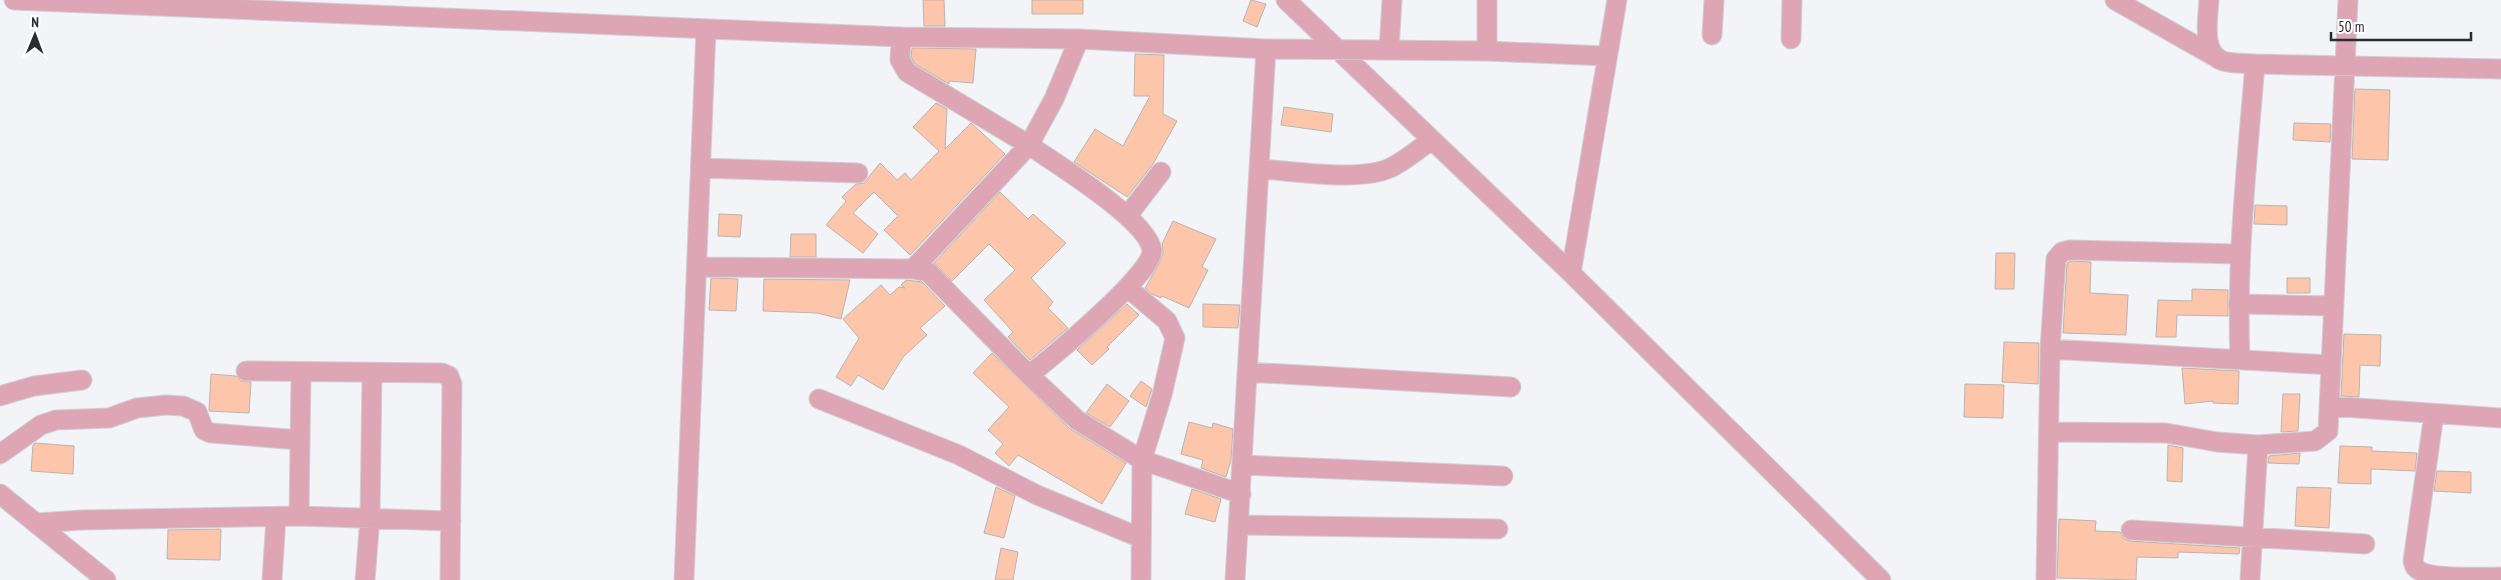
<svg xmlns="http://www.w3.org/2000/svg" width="2501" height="580" viewBox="0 0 2501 580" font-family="'PT Sans Narrow',sans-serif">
	<rect width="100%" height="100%" fill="#f2f4f8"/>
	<path fill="#fdc6aa" stroke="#b9b4b2" d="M923 0H944L945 26H924Z
		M1032 0H1083V14H1032Z
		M1251 0 1266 4 1257 27 1243 21Z
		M912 48 976 49 973 83 949 81V84L915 64 911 57Z
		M1135 54 1164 55 1163 114 1177 121 1153 164 1127 197 1074 162 1095 129 1123 146 1150 96H1134Z
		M2355 89 2390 90 2388 160 2352 159Z
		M936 103 947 109 945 149 971 123 1005 154 910 255 884 230 898 216 874 192 853 213 878 234 863 253 826 225 846 201 842 197 856 184 864 183 880 163 897 180 905 173 911 180 939 151 913 127Z
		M1284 107 1333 114 1331 132 1281 125Z
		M2294 123 2331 124 2330 142 2293 140Z
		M1000 192 1028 219 1033 214 1066 243 1031 278 1053 302 1048 308 1068 328 1030 360 1008 337 1013 332 984 300 1015 270 989 244 952 281 934 263Z
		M2255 205 2287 206V225L2254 224Z
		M719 214 742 215 740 237 718 236Z
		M1173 221 1216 239 1202 267 1208 270 1189 308 1162 296 1161 298 1152 294 1145 288 1159 264 1163 253 1162 244Z
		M791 234H816V257H790Z
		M1996 253H2015L2014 289H1995Z
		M2071 261 2091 262 2090 293 2128 295 2126 335 2063 333 2067 263Z
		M711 278 738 279 736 311 709 310Z
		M2287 278H2310V293H2287Z
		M764 279 850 280 841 319 817 313 763 311Z
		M906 280 922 282 945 306 920 328 927 335 903 357 883 390 858 375 851 386 836 377 859 338 843 319 881 285 890 295 899 287 905 288 901 285Z
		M2192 289 2228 290V316L2177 315 2176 337H2156L2158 300 2192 301Z
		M1127 304 1139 315 1107 347 1109 349 1092 365 1077 350Z
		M1203 304 1240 305 1238 328 1203 327Z
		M2344 334 2381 335 2380 366 2360 365 2359 397 2341 396Z
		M2004 342 2039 343 2038 384 2002 382Z
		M992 353 1069 428 1126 463 1102 504 1018 455 1009 466 995 453 1003 444 988 430 1009 407 973 373Z
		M2182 368 2239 371 2238 404 2213 403V401L2185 404Z
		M211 374 236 376 241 381 251 382 249 413 209 411Z
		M1141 381 1152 389 1146 407 1130 396Z
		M1107 384 1129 401 1110 427 1086 413Z
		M1965 384 2004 385 2003 418 1964 417Z
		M2283 394H2300L2298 431 2281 432Z
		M1189 422 1212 428 1213 423 1233 429 1231 460 1226 477 1201 468 1203 460 1181 454Z
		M35 443 74 446 73 474 31 471 33 445Z
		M2168 445 2183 448 2182 482 2167 481Z
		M2340 446 2372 447V451L2417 453 2415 471 2371 469V484L2338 483Z
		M2300 453 2299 464 2268 463 2269 456Z
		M2437 471 2471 472V493L2434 491Z
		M996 487 1015 496 1004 538 984 533Z
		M2297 487 2331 488 2329 528 2295 526Z
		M1192 489 1221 499 1215 522 1185 514Z
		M2059 519 2096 521 2095 531 2120 532 2124 539 2130 541 2240 548 2239 554 2178 552V558L2137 557 2136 580 2057 578Z
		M221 529 220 560 167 559 168 530Z
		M1001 548 1018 552 1013 580H995Z"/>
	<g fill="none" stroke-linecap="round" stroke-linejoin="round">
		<g stroke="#ced0d4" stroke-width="21">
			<path id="minor" d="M14 0 901 37 1079 39 1266 49 1487 51 1606 56
				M1286 0 1571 273 1881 580
				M2115 0 2214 56
				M2209 0C2208 18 2201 54 2223 61 2233 64 2245 63 2255 64L2501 69
				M1712 35 1714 0
				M901 37 900 60 907 72 1029 145 913 269
				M1791 39 1792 0
				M1389 49 1392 0
				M1487 51V0
				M701 168 858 173
				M1259 169C1294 171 1359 182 1390 168 1405 161 1418 149 1432 140
				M1128 215 1161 172
				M697 267 913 269 928 272 1029 375 1077 420 1142 460 1241 494
				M1571 273 1617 0
				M1128 288 1167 321 1175 338 1162 395 1142 460 1141 580
				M2238 304 2332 306
				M2050 349 2331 365
				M2240 360C2236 261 2247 163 2255 64
				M246 371 442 373 449 376 452 384 450 580
				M1247 372 1511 387
				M1029 375C1049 360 1156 271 1152 250 1147 219 1056 164 1029 145L1054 99 1079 39
				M0 396 34 386 82 380
				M819 399 959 455 1037 495 1141 538
				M2329 406 2501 418
				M2434 414 2413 561C2413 562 2415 568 2416 568 2426 580 2484 577 2501 577
				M2049 432 2166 433 2217 442 2258 445 2315 441 2328 431 2348 0
				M0 454 41 425 56 420 109 418 137 408 166 405 183 406 197 412 204 430 211 433 300 440
				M1243 465 1503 476
				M0 494 106 580
				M299 516 301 373
				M37 523 82 520 299 516 451 521
				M1239 525 1498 529
				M2131 530 2365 544
				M272 580 276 518
				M365 580 370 518 372 373
				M684 580 706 29
				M1235 580 1266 49
				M2046 580 2050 349 2056 259 2062 252 2070 250 2239 254
				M2250 580 2258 445"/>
		</g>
		<use href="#minor" stroke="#dea6b4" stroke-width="19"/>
	</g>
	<g transform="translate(35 35) rotate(1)" stroke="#ffffff" stroke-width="4" paint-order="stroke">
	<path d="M0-4L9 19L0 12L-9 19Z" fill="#2b2c2e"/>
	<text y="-8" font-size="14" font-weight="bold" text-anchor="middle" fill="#2b2c2e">N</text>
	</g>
	<path d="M2331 32v8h140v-8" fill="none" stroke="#2b2c2e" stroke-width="2.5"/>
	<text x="2338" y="32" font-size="15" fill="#2b2c2e" stroke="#ffffff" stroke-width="4" paint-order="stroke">50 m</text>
</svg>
